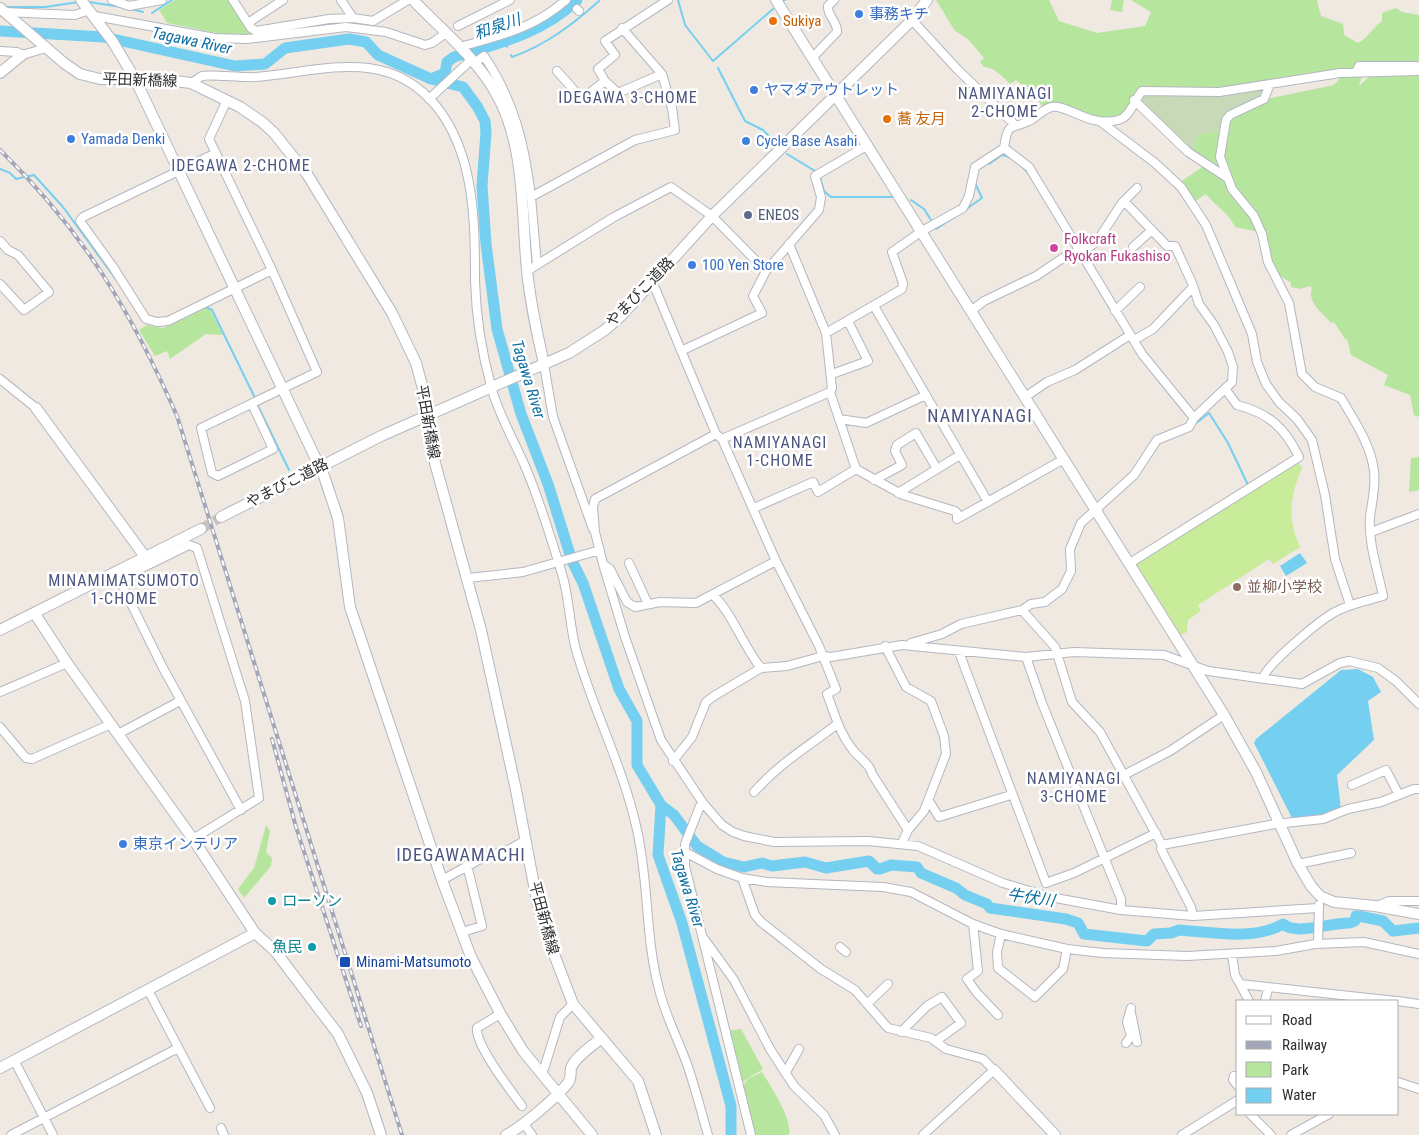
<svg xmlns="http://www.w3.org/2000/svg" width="1419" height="1135" viewBox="0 0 1419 1135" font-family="'Roboto Condensed','Noto Sans JP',sans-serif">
	<rect width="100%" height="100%" fill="#efe9e1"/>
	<path fill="#b6e59e" d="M175 0H229L251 34H222L167 23 159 10Z
		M936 0H1049L1059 21 1097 33 1145 26 1151 12 1131 0H1317L1321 16 1343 24 1344 35 1358 43C1367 39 1373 27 1382 21V13L1396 8 1402 12 1419 15V68H1354L1230 89H1138L1122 115 1107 120 1042 106 1037 99 1016 80 1010 84C1003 77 994 67 984 67L980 62 984 58 968 39 955 31Z
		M1112 0H1124L1122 12 1110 10Z
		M1419 73V417L1414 415 1410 395 1384 385 1388 375 1351 355 1347 339H1345L1334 322 1331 323C1322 312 1307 303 1312 288L1310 286 1300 289 1291 287V282C1267 272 1269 257 1264 233L1235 227C1229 213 1215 206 1206 194L1194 202 1179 183 1205 165 1192 152 1198 134 1225 130 1231 116 1267 99 1334 85 1343 75 1362 76 1359 86 1372 74Z
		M206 308 210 310 223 335 206 334 170 359 167 351 155 356 139 330 147 325 163 328Z
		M1419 457V490L1409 492 1411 458Z
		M266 825 270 831 266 852 272 858 271 866 244 898 238 889 254 868Z
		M741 1029 763 1069 741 1083 727 1031Z
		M762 1072C770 1085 793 1120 789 1135H754L743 1086 748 1079Z"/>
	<path fill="#c8d9b8" d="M1264 88 1266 89 1263 96 1235 111 1222 130 1198 135 1192 152 1139 100 1142 95Z"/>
	<path fill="#c9ec9a" d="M1298 462 1302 468C1290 495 1287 520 1300 547L1273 564 1269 559 1198 605 1201 611 1188 620 1187 632 1181 635 1135 562Z"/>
	<path fill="#75cff0" d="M1300 553 1307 563 1286 576 1280 566Z
		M1358 669 1373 677 1381 692 1368 701 1374 740 1337 775 1341 810 1323 817 1293 820 1254 743 1256 739 1341 670Z"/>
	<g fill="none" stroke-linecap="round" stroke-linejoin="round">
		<path stroke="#75cff0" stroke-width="2" d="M678 0 685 25 713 61 773 9
			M784 0H785
			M89 2 121 7
			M4 7H45L79 2
			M131 9 143 12
			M152 13 172 0
			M506 42 507 47
			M511 55 512 57C546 45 572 25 599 1
			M718 68 745 121 763 130 775 142
			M787 154 815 171
			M989 164 1002 155C1028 160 1043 198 1056 218
			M0 169 10 173 16 179 34 175 63 207 115 278
			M820 177 824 191 831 197H893
			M911 200 924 209 931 220
			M965 210 982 198 975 183
			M936 229 961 213
			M1080 258 1112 312
			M201 309 206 307 212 310 255 398
			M141 317 144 322 150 324
			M157 326 167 324
			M1147 366 1189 418
			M258 406 289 470
			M1195 424 1209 413 1228 443 1248 485"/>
		<path stroke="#75cff0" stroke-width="11" d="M0 31 104 37 235 66 265 64 285 48 349 39 366 42 378 55 431 79 463 87 477 106 485 121 486 133 482 186 486 244 497 329 521 414 548 484 572 561 583 583 619 689 637 721V765L661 805 658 855 682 923 731 1106V1135
			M431 79 445 73 447 62 454 57C498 44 543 33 577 0
			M661 805 674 815 697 846 723 862 744 867 762 863 772 866 805 862 826 868 869 861 877 869H880L891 865 917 867 921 873 956 888 965 895 987 904 990 908 1066 919 1078 923 1084 934 1147 941 1154 934 1171 933 1179 930C1212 932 1254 941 1283 924 1297 936 1332 922 1350 923L1355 921 1356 916H1359L1383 921 1393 931 1419 928"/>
		<path stroke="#c8c4bd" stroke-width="10" stroke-dasharray="10 5" stroke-linecap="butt" d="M201 529 221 517"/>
		<g stroke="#b4b7c1" stroke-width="10">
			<path id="street" d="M112 0 129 6 162 0
				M233 0 251 28 256 31 329 19 353 18 373 21 408 0
				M341 0 353 18
				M577 9 579 11
				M4 12 75 15 89 10
				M95 16 215 38 247 39 346 27 386 32 425 45 432 43 446 33
				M912 20 958 70 1014 124
				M248 23 283 0
				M458 26 510 0
				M460 47C501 35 533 29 566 0
				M0 51 17 52 22 55 46 48
				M813 57 837 32C838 22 827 16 828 6L834 0
				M474 63 484 56C514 100 525 145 531 197L635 140 675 130 672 108 662 74 622 28
				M557 71 582 99 605 81
				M1356 72 1359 66H1417
				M662 74 618 93 605 81 598 69 615 55 605 41 668 0
				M191 83C193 82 200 77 202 76 210 74 243 78 256 77 320 72 387 45 437 107 475 155 475 223 475 281 476 315 482 353 491 386 498 414 514 440 525 466 540 501 551 538 562 574 570 599 569 627 577 653 594 712 624 769 637 830 649 882 645 937 659 989 665 1015 678 1039 687 1064 695 1087 701 1111 708 1135
				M429 99 471 60
				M227 100 209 139 272 270 317 372 201 428 212 473 218 476 273 449 252 404
				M1134 100 1188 152 1226 177
				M1101 122 1155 163 1181 187 1206 225 1252 334 1257 362 1266 384 1279 402 1297 419 1312 440 1325 495 1335 559 1350 605
				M1004 148 1029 167 1142 354 1194 418
				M216 153 83 217 80 221 113 267 146 319 157 322 168 321 272 270
				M531 197 537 265
				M1124 201 1167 246H1175L1192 283 1199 304 1214 325 1228 352 1233 367 1232 382 1194 418 1189 427 1157 440 1134 475 1081 523 1070 549 1071 571 1062 589 1045 602 1031 604 1022 610 1055 647 1072 702 1100 732 1162 845 1161 849 1191 907 1193 916
				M0 241 8 250 18 255 49 292 24 310 0 284
				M1133 247 1152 230
				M527 271 614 217 671 187 712 216 766 271
				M650 283 655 288 716 434 722 439 776 561 819 646 836 689 827 694C835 714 839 733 853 750 859 758 871 765 872 774L908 830
				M874 306 988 502
				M971 311 984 301 1036 276 1066 256 1091 246 1098 240 1122 203 1137 188
				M1115 311 1140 287
				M826 333 902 289 903 283 892 252 922 231 963 208 969 196 975 167 1004 148C1008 121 1010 130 1029 121 1038 117 1042 109 1052 107 1067 104 1090 128 1118 120 1130 118 1134 100 1142 91L1219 92 1340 73 1419 71
				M1134 340 1153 329 1193 287
				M681 351 762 313 753 296 766 271 819 210 821 197 815 176 868 145
				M544 364 553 417 593 529
				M832 374 868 361 848 321
				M0 379 36 408
				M830 392 856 469 903 495 955 511 957 513V519L1064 459
				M1025 397 1047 382 1075 370 1130 335
				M839 419 866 423 926 395
				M716 434 595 499 593 507 595 532 603 564 610 569 627 602 635 607 660 602 696 603 776 561
				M722 439 830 392 832 388 826 333 789 244
				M874 480 902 465 895 451 897 445 916 433 937 469 960 455
				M898 493 937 469
				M754 508 813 482 818 492 856 469
				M1371 532 1419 514
				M629 563 648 604
				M1130 563 1299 457C1285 428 1269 413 1237 405L1226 390
				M603 564 625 637 661 740 703 803 722 825 733 832 744 836 774 842 868 841 918 846 1003 883 1050 897 1121 910 1193 916 1318 908
				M468 578 523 572 600 550
				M713 595C733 614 743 646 761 668
				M911 643 942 634 961 624 1022 610
				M885 646 906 687 931 701 944 736 946 754 924 811 908 830 902 843
				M959 652 1046 883 1074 873 1156 833
				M1026 657 1042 703 1121 899V910
				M1263 678C1267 664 1320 620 1335 612 1349 604 1366 601 1383 596 1378 571 1368 543 1370 517 1372 501 1376 487 1374 471 1371 445 1354 420 1341 398L1315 387 1302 374 1289 303 1268 262 1262 234 1254 216 1232 189 1220 157 1226 120 1230 115 1264 99 1270 84
				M0 692 67 663
				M0 727 26 758 32 759 111 724
				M118 734 180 701
				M673 761 692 737 706 702 714 696 761 668 787 666 823 656 831 657 902 645 1026 657 1074 652 1164 655 1208 671 1302 684 1340 663 1349 661 1378 668 1396 681 1419 704
				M1124 775 1170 751 1224 715
				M1352 785 1386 770 1399 795
				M754 792C780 763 806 748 836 725
				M929 801 939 817 1011 795
				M703 803 700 806 685 844V866L751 1135
				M193 839 259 798 245 701 197 548 189 545 138 570 116 573 163 668 241 810
				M1162 845 1275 824 1323 819 1348 809 1381 802 1414 789H1419
				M685 852 717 869 742 878 767 882 883 887 911 892 973 924 1001 934 1067 949 1103 953 1187 956 1276 951 1315 944 1364 942 1419 954
				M1298 864 1351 853
				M742 878 755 915 761 922 821 969 855 990 888 1028 931 1038 946 1049 983 1059 994 1070 923 1135
				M442 880 484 857 508 850 526 840
				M1377 906 1389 901H1419
				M973 924 978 971 967 979 977 993 998 1015
				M462 932 482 926 467 865
				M1001 934 997 952 998 968 1035 997 1063 969 1067 949
				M702 936 734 980 770 1049 794 1086 824 1115 835 1135
				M1318 943 1319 905
				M840 947 846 952
				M1232 955 1235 975 1240 984 1396 1001
				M1240 984 1249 1001
				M148 990 210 1108
				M1265 1001 1268 989
				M1398 1001 1419 1004
				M867 1004 888 984
				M1131 1013 1137 1042
				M500 1014 477 1028C475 1045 511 1091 522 1106
				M901 1032 927 1006 942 997 961 1023 936 1041
				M1126 1043 1131 1036 1127 1022 1131 1008
				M14 1060 53 1135
				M544 1069 560 1017 573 1004
				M786 1072 799 1049
				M1234 1076 1233 1080 1238 1086
				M1398 1082 1419 1089
				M1250 1114 1271 1135
				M524 1124 532 1135
				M221 1128 224 1135
				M11 1135 178 1048
				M1182 1135 1238 1100
				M1291 1135 1329 1114"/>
		</g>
		<g stroke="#b4b7c1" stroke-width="12">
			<path id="secondary" d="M81 0 113 42 135 79 324 476 338 518 350 607 442 880 471 957 501 1015 523 1051 592 1135
				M413 0C440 28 472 54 493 88 526 141 521 210 527 270 530 302 537 333 544 364
				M776 0 1224 715 1256 772 1298 864 1311 886 1320 896 1334 902 1375 906 1419 914
				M0 8 64 63 80 74 100 79H159L191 83 240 107 262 122 274 133 307 174 392 313 416 363 423 389 435 463 481 630 516 790 537 901 546 933 573 1004 638 1081 656 1135
				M0 73 22 55
				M36 408 146 558
				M221 517 381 436 569 353 605 330 622 315 712 216 912 20 927 0
				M35 614 67 663 193 839 255 933 275 951 338 1034 367 1093 381 1135
				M0 630 201 529
				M0 1068 255 933
				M994 1070 1055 1135
				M506 1135C522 1127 557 1097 568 1083 572 1077 570 1073 571 1068 575 1057 593 1045 602 1038"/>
		</g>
		<use href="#street" stroke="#fff" stroke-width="8"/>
		<use href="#secondary" stroke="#fff" stroke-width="10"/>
		<g stroke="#a3a6b8" stroke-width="4">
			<path id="rail" d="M0 150C83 231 131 311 177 416L402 1135
				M272 739 296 827 361 1026"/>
		</g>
		<use href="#rail" stroke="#fff" stroke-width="2" stroke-dasharray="5.5" stroke-linecap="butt"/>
	</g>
	<g fill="#3f7fe0" stroke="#fff" stroke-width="2">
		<circle cx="859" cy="14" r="5"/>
		<circle cx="754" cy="90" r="5"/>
		<circle cx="71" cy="139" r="5"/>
		<circle cx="746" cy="141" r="5"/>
		<circle cx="692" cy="265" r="5"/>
		<circle cx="123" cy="844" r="5"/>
	</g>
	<g fill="#e8710a" stroke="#fff" stroke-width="2">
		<circle cx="773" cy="21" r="5"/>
		<circle cx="887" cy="119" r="5"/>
	</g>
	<circle fill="#5c6f8a" stroke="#fff" stroke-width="2" cx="748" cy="215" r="5"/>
	<circle fill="#d1479c" stroke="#fff" stroke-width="2" cx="1054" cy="248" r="5"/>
	<circle fill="#8d6e63" stroke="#fff" stroke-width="2" cx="1237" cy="587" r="5"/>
	<g fill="#0f9aa8" stroke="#fff" stroke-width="2">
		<circle cx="272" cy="901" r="5"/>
		<circle cx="312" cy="947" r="5"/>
	</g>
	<rect fill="#1a4fb4" stroke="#fff" stroke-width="2" x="339" y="956" width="12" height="12" rx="2.5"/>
	<g text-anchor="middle" stroke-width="5" stroke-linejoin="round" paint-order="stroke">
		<g font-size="15" fill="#366cbe" stroke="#fff" text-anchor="start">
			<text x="869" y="19">事務キチ</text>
			<text x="764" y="95">ヤマダアウトレット</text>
			<text x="81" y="144">Yamada Denki</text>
			<text x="756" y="146">Cycle Base Asahi</text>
			<text x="702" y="270">100 Yen Store</text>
			<text x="133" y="849">東京インテリア</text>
		</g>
		<g font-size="15" fill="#c56008" stroke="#fff" text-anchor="start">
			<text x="783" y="26">Sukiya</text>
			<text x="897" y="124">蕎 友月</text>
		</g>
		<g font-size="15" fill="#2e2e2e" stroke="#fff">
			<text transform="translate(140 80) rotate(2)" y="5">平田新橋線</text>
			<text transform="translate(640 292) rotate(-46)" y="5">やまびこ道路</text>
			<text transform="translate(428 422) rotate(80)" y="5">平田新橋線</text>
			<text transform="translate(287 483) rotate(-27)" y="5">やまびこ道路</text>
			<text transform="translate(544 918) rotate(75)" y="5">平田新橋線</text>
		</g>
		<g font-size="15" fill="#4e5e75" stroke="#fff" text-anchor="start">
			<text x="758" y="220">ENEOS</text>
		</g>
		<g font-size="15" fill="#b23c85" stroke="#fff" text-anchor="start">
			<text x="1064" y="244">Folkcraft<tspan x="1064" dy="17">Ryokan Fukashiso</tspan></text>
		</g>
		<g font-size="15" fill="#785e54" stroke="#fff" text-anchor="start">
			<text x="1247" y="592">並柳小学校</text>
		</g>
		<g font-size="15" fill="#0d838f" stroke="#fff" text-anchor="start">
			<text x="282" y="906">ローソン</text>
			<text x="302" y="952" text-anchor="end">魚民</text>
		</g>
		<g font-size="15" fill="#164399" stroke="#fff" text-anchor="start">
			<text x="356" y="967">Minami-Matsumoto</text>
		</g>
		<g font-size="16" font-style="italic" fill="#0d6fa3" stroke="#fff">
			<text transform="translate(497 26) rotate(-19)" y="6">和泉川</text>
			<text transform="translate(192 40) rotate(12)" y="6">Tagawa River</text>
			<text transform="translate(529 379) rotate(73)" y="6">Tagawa River</text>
			<text transform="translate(688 888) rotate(73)" y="6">Tagawa River</text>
			<text transform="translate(1031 897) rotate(8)" y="6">牛伏川</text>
		</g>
		<g font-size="16" letter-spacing="1" fill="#4d5680" stroke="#fff">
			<text x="1005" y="99">NAMIYANAGI<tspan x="1005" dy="18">2-CHOME</tspan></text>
			<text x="628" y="103">IDEGAWA 3-CHOME</text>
			<text x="241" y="171">IDEGAWA 2-CHOME</text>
			<text x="780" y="448">NAMIYANAGI<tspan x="780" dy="18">1-CHOME</tspan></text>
			<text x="124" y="586">MINAMIMATSUMOTO<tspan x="124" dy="18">1-CHOME</tspan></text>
			<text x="1074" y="784">NAMIYANAGI<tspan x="1074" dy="18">3-CHOME</tspan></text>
		</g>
		<g font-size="18" letter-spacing="1" fill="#4d5680" stroke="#fff">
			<text x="980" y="422">NAMIYANAGI</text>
			<text x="461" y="861">IDEGAWAMACHI</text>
		</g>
	</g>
	<rect x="1236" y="1000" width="162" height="115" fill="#ffffff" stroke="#ababab"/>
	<rect x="1246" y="1016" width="25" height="8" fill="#ffffff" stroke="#ababab"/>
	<text x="1282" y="1025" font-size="15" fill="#2e2e2e">Road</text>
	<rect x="1246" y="1041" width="25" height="8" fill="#a3a6b8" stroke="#ababab"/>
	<text x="1282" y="1050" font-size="15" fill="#2e2e2e">Railway</text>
	<rect x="1246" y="1062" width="25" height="15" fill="#b6e59e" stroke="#ababab"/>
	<text x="1282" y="1075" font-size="15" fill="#2e2e2e">Park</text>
	<rect x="1246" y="1088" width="25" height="15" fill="#75cff0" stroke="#ababab"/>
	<text x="1282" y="1100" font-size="15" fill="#2e2e2e">Water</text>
</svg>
